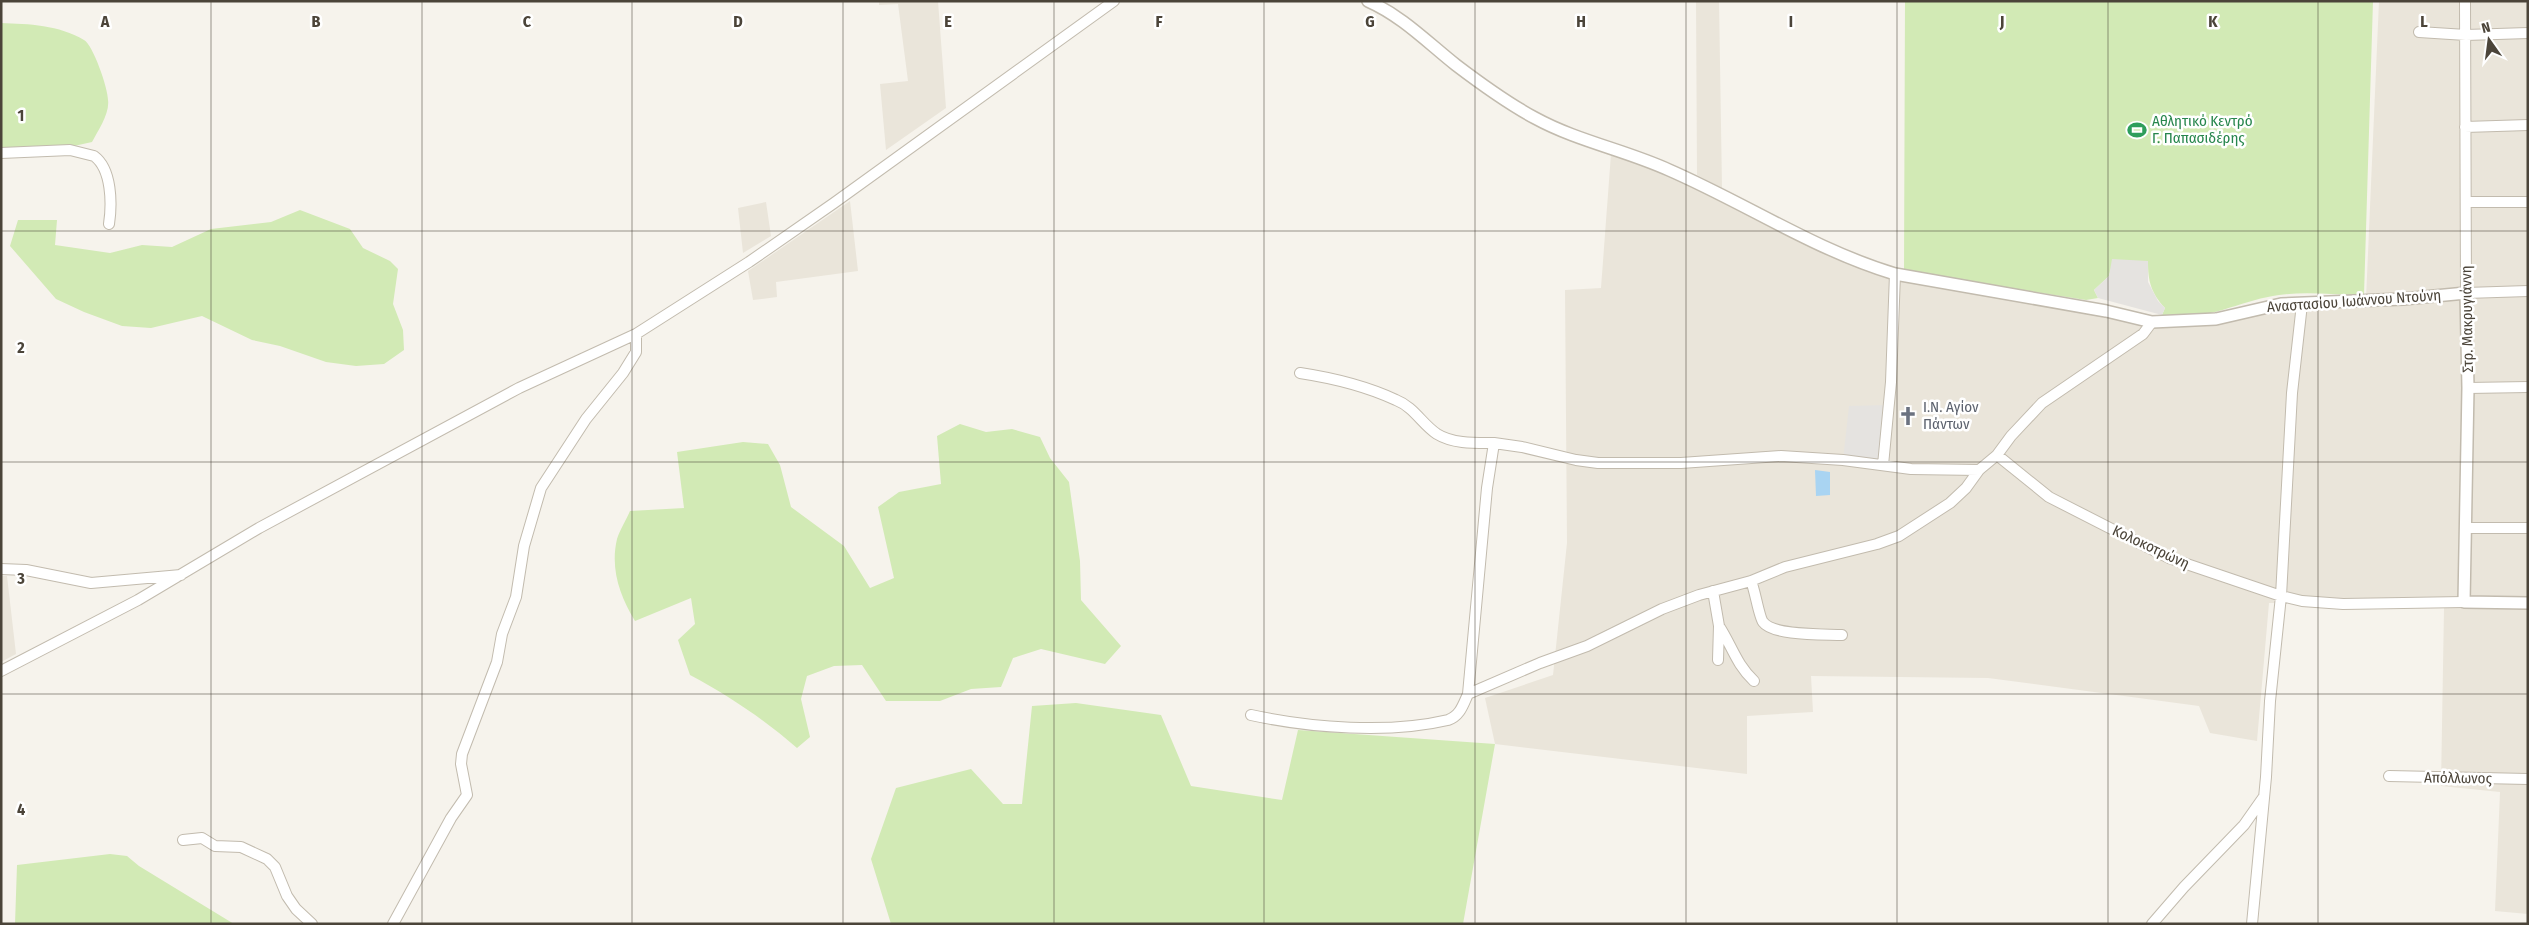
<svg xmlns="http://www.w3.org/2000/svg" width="2529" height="925" viewBox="0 0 2529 925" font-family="'Fira Sans Condensed',sans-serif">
	<rect width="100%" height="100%" fill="#f6f3ec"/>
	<path fill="#eae5da" d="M879 1H938L946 108 886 150 880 84 908 81 898 4 879 5Z
		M1696 1H1719L1722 188 1697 175Z
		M2379 1H2528V914L2495 911 2500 792 2441 786 2444 608 2392 603H2269L2257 741 2210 733 2199 706 1988 678 1811 676 1813 712 1747 716V774L1495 744 1485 698 1553 675 1567 543 1565 290 1601 288 1611 154 1643 163 1681 178 1856 266 2152 322 2366 299Z
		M850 201 858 271 776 282 777 297 753 300 748 271Z
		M766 202 771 236 743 253 738 208Z
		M1 576H7L16 654 1 662Z"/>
	<path fill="#d2eab5" d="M1905 1H2373L2364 295C2337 295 2306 291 2279 295 2240 300 2203 324 2162 315L2165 308C2151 293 2148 281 2148 262L2111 269 2109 276 2094 290 2098 298 2086 300 1904 271Z
		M1 23C29 24 59 25 84 40 93 45 108 88 108 100 110 113 98 131 92 142L74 146 1 150Z
		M300 210 350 229 363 248 390 261 398 269 393 304 403 330 404 350 384 364 356 366 326 362 280 346 252 340 202 316 151 328 122 326 84 312 56 299 10 246 18 220H57L55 245 110 253 142 245 172 247 211 229 271 222Z
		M960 424 986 432 1012 429 1040 437 1050 458 1069 482 1080 561 1081 600 1121 646 1105 664 1041 649 1013 658 1001 687 971 689 940 701H886L862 665 834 666 807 676 801 699 810 737 797 748C764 719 729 696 690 675L678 640 695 624 691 598 635 621C620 596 610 569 617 539 620 530 626 520 630 511L684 508 677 452 743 442 768 444 780 465 791 507 844 546 870 588 894 578 878 507 899 492 941 484 937 436Z
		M1076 703 1161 715 1191 786 1282 800 1298 730 1495 744 1463 924H891L871 859 896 788 971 769 1003 804H1022L1032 706Z
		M110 854 127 856 139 866 234 924H15L17 865Z"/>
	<path fill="#e5e3e0" d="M2112 259 2148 261V282L2158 301 2165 308 2162 315 2098 298 2094 290 2109 276Z
		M1889 405 1883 465 1843 460 1849 406Z"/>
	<path fill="#a9d4f2" d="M1815 470 1830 472V495L1816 496Z"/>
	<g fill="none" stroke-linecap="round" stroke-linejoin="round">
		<g stroke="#c2bbae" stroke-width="12">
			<path id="minor" d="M2465 1 2466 293 2528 291
				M2419 32 2466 35 2528 33
				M2465 127 2528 125
				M1 153 70 150 94 156C112 169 112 204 109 224
				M2467 202H2528
				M2152 322 2143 334 2042 403 2011 436 1997 455 2049 497 2143 545 2169 558 2281 596 2302 601 2343 604 2464 602
				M1300 373C1333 378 1366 386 1396 400 1414 407 1422 424 1437 434 1453 444 1476 443 1494 443
				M2468 388 2528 387
				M1883 465 1891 382 1895 274
				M2465 528H2528
				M1 569 26 570 91 583 181 575
				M1751 581C1755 590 1759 617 1763 622 1773 636 1825 634 1842 635
				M1713 591 1719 626 1718 660
				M1719 626C1732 646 1736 664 1754 681
				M1 671 138 600 259 528 519 388 636 334 749 262 834 203 1114 1
				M1468 694 1487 488 1494 443 1522 447 1576 460 1598 463H1681L1781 456 1843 460 1911 469 1979 470
				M1251 715C1311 728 1389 734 1448 720 1460 716 1463 705 1468 694L1540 663 1587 646 1662 609 1699 595 1751 581 1785 567 1877 544 1899 536 1950 503 1966 488 1979 470 1997 455
				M2389 776 2528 779
				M183 840 202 838 215 846 241 847 267 859 275 867 287 896 296 909 312 924
				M393 924 451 818 467 795 461 764 462 754 497 662 502 634 516 597 524 546 541 488 586 419 623 373 636 352V334
				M2152 924 2184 887 2244 825 2263 798
				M2252 924 2266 777 2270 701 2281 596 2292 393 2302 304"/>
		</g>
		<g stroke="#c2bbae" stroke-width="14">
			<path id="tertiary" d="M1368 1C1402 16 1427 42 1456 65 1481 84 1507 103 1535 118 1577 141 1625 150 1669 170 1745 203 1815 250 1895 274L2106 311 2152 322 2216 319 2281 304 2403 299 2466 293 2468 388 2464 602 2528 603"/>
		</g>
		<use href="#minor" stroke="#fff" stroke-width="10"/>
		<use href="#tertiary" stroke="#fff" stroke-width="11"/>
	</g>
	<path fill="none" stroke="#4b4439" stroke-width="1" stroke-opacity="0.55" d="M211 1V924M422 1V924M632 1V924M843 1V924M1054 1V924M1264 1V924M1475 1V924M1686 1V924M1897 1V924M2108 1V924M2318 1V924M1 231H2528M1 462H2528M1 694H2528"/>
	<defs>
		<g id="stadium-bare" transform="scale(1.5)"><path d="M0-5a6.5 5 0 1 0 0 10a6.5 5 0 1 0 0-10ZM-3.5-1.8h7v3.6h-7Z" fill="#2e9e5b" stroke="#fff" stroke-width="2.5" paint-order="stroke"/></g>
		<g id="church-bare" transform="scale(1.5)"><path d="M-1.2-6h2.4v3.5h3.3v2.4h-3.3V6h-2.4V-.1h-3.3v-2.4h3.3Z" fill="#6b7280" stroke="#fff" stroke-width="2.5" paint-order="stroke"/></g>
	</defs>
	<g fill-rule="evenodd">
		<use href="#stadium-bare" x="2137" y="130"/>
		<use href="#church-bare" x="1908" y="416"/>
	</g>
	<g text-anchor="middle" stroke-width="5" stroke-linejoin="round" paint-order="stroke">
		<g font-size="15" fill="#27864d" stroke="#fff" text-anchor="start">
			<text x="2152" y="126">Αθλητικό Κεντρό<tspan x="2152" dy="17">Γ. Παπασιδέρης</tspan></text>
		</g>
		<g font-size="15" fill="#4b4439" stroke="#fff">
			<text transform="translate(2354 301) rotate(-4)" y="5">Αναστασίου Ιωάννου Ντούνη</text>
			<text transform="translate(2467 319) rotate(-91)" y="5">Στρ. Μακρυγιάννη</text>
			<text transform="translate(2151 547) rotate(25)" y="5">Κολοκοτρώνη</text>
			<text transform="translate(2458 778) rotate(1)" y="5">Απόλλωνος</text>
		</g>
		<g font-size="15" fill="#5b616d" stroke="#fff" text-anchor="start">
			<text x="1923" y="412">Ι.Ν. Αγίον<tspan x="1923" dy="17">Πάντων</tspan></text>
		</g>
	</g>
	<g font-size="16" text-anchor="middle" font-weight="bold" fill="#4b4439" stroke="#fff" stroke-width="5" stroke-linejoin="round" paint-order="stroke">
		<text x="105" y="27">A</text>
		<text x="316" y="27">B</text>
		<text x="527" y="27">C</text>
		<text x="738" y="27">D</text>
		<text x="948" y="27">E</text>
		<text x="1159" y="27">F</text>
		<text x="1370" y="27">G</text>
		<text x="1581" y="27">H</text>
		<text x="1791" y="27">I</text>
		<text x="2002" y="27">J</text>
		<text x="2213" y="27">K</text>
		<text x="2424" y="27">L</text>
		<text x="21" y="121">1</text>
		<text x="21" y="353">2</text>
		<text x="21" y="584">3</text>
		<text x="21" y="815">4</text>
	</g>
	<rect width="2529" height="925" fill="none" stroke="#4b4439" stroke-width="5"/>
	<g transform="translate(2489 40) rotate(346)" stroke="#ffffff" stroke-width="4" paint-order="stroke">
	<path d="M0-4L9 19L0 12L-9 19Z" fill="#4b4439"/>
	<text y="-8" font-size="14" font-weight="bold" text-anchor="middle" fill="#4b4439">N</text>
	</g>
</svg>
